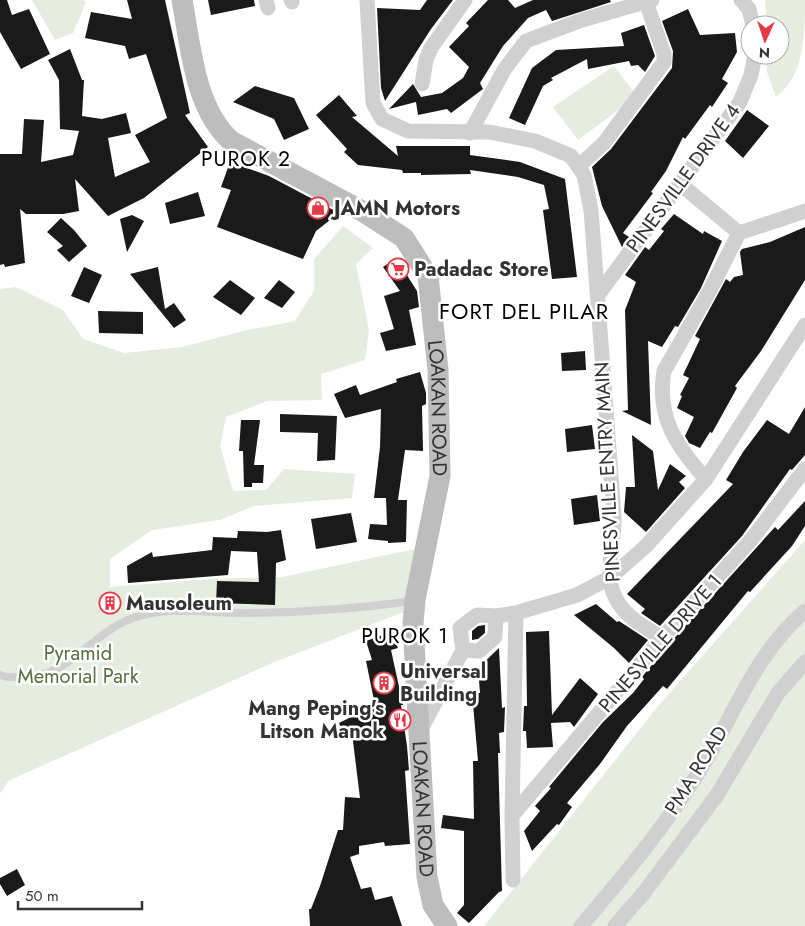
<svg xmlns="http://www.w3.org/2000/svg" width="805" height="926" viewBox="0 0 805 926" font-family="Jost,sans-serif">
	<rect width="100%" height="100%" fill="#fff"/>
	<path fill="#e6ecdf" d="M32 0H83L86 2 73 33 55 40Z
		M765 0H805C805 34 805 75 776 97L767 72 766 55H780V25H767Z
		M614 66 637 96 578 140 553 107Z
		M343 226 373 248 356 264 369 330 365 360 321 374 322 400 267 401 226 417 220 446 233 491 266 490 284 469 355 474 352 498 254 506 220 520 152 530 110 559V587L211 579 282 577 415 549 408 613H401L272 663 8 781 0 794V289L16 287 63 310 83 339 124 353 182 347 243 331 295 321 314 291V259Z
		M805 540V926H484L658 706Z"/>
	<path fill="#1a1a1a" d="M0 0H7L12 15 29 9 50 54 21 69 0 32Z
		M127 0H165L190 113 185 115 208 147 144 198 108 216 75 179 79 211 63 214H26L20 209 25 263 5 267 4 264 0 265V154H22L24 119 44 120 41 162 73 155 79 131 60 129 59 80 48 60 70 49 82 80H84L82 116 102 119 126 113 131 133 108 138 115 177 150 162 135 135 167 118 146 54 129 59 125 46 85 38 91 12 132 19Z
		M208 0H254L255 6 211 15Z
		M427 0H453L431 29 385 101 381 88 377 8 420 10Z
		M488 0H508L515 8 533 0H610L611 2 552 21 546 10 528 18 503 46 480 83 483 89 451 113 447 109 418 115 416 102 389 109 413 84 421 97 442 93 463 78 469 67 449 47 469 26 466 23Z
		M688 9 700 35 735 33 737 52 722 79 728 83 712 107 710 105 685 139 683 137 666 171 651 192 653 193 623 233 629 237 622 247 602 206 592 167 611 149 672 68 673 51 662 21Z
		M644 25 655 56 645 72 638 65 631 66 629 61 588 69 587 59 551 78 553 80 543 86 525 125 509 118 532 68 556 50 624 46 621 33Z
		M255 86 294 98 309 129 284 140 274 119 233 102Z
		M339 95 357 116 352 117 398 156 396 146H470V155L520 162 565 179 577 277 552 279 543 210 549 209 544 185 518 177 470 170 471 174 421 175V173H403L402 170 358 165 344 152 347 149 316 115Z
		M747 110 769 126 743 158 725 141Z
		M230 162 269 176 339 213 316 231 303 259 217 227 231 190 221 187Z
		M198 192 205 216 170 224 165 203Z
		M674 214 703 234 704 231 722 241 701 288 678 327 675 326 662 347 648 341 651 425 622 411 628 410 625 310 636 282 625 275 645 247 649 250 664 231 661 229Z
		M132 215 144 221 127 252 120 219Z
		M61 218 74 230 87 246 69 262 57 250 63 246 47 232Z
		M805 227V280L761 351 735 386 737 388 712 433 710 432 700 448 689 443 685 436 694 417 677 408 682 396 680 395 689 378 683 375 700 339 695 336 726 279 730 282 734 277 743 275 740 252 742 249 770 242Z
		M396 258 417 291 419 307 409 310 416 345 386 351 380 333 394 329 384 296 400 291 383 267Z
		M84 267 102 275 89 303 71 296Z
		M158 267 165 309 174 303 186 320 174 328 130 274Z
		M230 280 255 298 241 315 213 297Z
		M279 280 295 292 282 308 264 298Z
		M98 311 143 312V334L99 333Z
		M585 351 586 370 562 371 561 353Z
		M420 372 426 393V404L422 406 423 451 405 450 398 500H407L406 542 388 543V541L368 539 370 524 387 525 386 498H374L380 447 381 409 345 418 334 394 356 385 360 395 397 382 396 379Z
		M805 407V455L792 470 790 469 742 536 660 626 641 613 645 609 627 594 733 484 726 480 743 452 767 420 789 434Z
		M280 414 337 416 335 460 317 461 318 433 280 432Z
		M241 420H260L254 465H264L263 483H252V487H244L243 451H239Z
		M592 425 595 449 567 452 565 429Z
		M632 435 653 451 658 490 670 464 686 476 679 482 685 488 646 532 624 512 626 487H635Z
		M597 495 600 521 574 525 571 499Z
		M805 501V526L792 546 750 592 748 591 667 689 663 686 627 726 600 764 567 803 572 807 559 825 557 824 532 851 524 831 540 811 535 806 551 788 549 787 603 722 633 693 644 679 642 677 669 644 775 527 778 530Z
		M351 513 357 542 316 549 311 519Z
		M281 530 286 560 276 563 275 605 216 603 217 581 259 582 257 552 231 551 228 575 128 583 127 566 152 552 153 557 212 550 213 537 237 538 238 531 267 532Z
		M596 604 617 622 619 621 648 640 629 663 614 648 574 615Z
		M485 625V633L478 639 472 640V631L478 626Z
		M549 631 552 715 580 678 598 694 574 727 570 722 551 723 553 747 527 748 526 731H523L524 706H527L526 632Z
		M391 632 398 648 391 650 403 705H401L407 746 409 770 405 771 410 844 385 846 384 842 359 846V854L350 857 361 889 371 887 375 900 392 896 402 926H310L309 909H311L320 886 338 830H343L345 797 360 798 352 733 345 736 339 723 375 705 366 661 372 660 366 641Z
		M499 648 502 708 505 707 504 732 499 733 500 753H498L502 891 499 892 469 923 457 913 464 905V831L441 828 443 815 474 819 473 761H478L472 693H480L478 668Z
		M17 869 25 885 7 896 0 884V878Z"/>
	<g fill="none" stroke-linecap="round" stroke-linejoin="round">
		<path stroke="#d0d0d0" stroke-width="8" d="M0 675C6 678 12 677 19 677 69 680 90 633 133 618 167 606 204 612 239 613 298 613 355 609 413 601"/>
		<path stroke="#d0d0d0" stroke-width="15" d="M266 0 268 8
			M291 0 292 2
			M367 0 373 103 382 119 408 131 489 132 535 141 571 156 584 175 591 210C599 312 607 414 614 516 615 540 605 569 613 592 621 615 643 626 662 638
			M741 0 749 9 753 25
			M422 84 426 60 431 48 465 0
			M470 133 504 70 526 41 582 20 652 0
			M580 165 604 143 664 62V54L646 2
			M679 183 739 233
			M598 295 740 102 751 75 755 55
			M706 479C677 447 656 417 664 371L709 292 739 233 805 211
			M463 650 479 651 495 637 496 616
			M419 733 463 650 460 628 477 615 496 616 516 613 577 595 611 577 646 546 706 479 805 325
			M512 816 662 638 751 540 805 469
			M513 880 512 816 516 613
			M581 926C621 879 662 830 695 778 732 722 752 656 805 611
			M615 926 642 895 717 795 778 693 805 662"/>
		<path stroke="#bdbdbd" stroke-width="21" id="s1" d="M182 0C191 47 194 107 231 141L362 211 404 238 428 276 438 370 440 476 415 600 413 624 427 877 433 905 447 926"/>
	</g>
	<defs>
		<g id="shop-ring" transform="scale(1.125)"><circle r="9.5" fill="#fff" stroke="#e63946" stroke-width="1.5"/><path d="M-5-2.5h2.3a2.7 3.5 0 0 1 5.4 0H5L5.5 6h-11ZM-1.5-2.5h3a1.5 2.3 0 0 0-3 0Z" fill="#e63946"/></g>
		<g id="supermarket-ring" transform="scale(1.125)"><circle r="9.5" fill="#fff" stroke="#e63946" stroke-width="1.5"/><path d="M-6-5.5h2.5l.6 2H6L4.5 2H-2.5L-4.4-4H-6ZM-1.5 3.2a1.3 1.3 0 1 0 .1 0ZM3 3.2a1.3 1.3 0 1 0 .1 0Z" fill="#e63946"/></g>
		<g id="building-ring" transform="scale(1.125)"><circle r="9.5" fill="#fff" stroke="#e63946" stroke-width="1.5"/><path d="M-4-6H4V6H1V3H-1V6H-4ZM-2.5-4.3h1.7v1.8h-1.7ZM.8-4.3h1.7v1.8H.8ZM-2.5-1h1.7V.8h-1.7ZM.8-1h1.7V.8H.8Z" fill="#e63946"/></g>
		<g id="restaurant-ring" transform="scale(1.125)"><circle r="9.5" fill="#fff" stroke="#e63946" stroke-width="1.5"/><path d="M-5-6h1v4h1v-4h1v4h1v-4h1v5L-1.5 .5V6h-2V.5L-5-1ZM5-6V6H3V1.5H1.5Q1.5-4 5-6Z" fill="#e63946"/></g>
	</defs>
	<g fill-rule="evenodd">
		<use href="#shop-ring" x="318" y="208"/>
		<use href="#supermarket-ring" x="398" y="269"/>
		<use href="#building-ring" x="110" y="603"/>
		<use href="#building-ring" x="384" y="683"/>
		<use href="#restaurant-ring" x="400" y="720"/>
	</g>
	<g text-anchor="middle" stroke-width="5" stroke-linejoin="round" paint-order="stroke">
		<g font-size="20" fill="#333" stroke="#fff">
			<text transform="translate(683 178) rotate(-54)" y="7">PINESVILLE DRIVE 4</text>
			<text dy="7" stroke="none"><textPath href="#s1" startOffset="528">LOAKAN ROAD</textPath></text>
			<text transform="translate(607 472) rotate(-93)" y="7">PINESVILLE ENTRY MAIN</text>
			<text transform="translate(660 643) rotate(-49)" y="7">PINESVILLE DRIVE 1</text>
			<text transform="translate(696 770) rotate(-58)" y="7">PMA ROAD</text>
			<text dy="7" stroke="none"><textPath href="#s1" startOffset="932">LOAKAN ROAD</textPath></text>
		</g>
		<g font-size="20" font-weight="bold" fill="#333" stroke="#fff" text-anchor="start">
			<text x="334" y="215">JAMN Motors</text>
			<text x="414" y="276">Padadac Store</text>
			<text x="126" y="610">Mausoleum</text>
			<text x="400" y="678">Universal<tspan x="400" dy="23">Building</tspan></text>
			<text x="384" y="715" text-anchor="end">Mang Peping's<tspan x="384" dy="23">Litson Manok</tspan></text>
		</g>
		<g font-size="20" fill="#56703f" stroke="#fff">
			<text x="78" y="660">Pyramid<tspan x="78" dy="23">Memorial Park</tspan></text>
		</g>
		<g font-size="21" letter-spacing="1" fill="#000" stroke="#fff">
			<text x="246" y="166">PUROK 2</text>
			<text x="405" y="643">PUROK 1</text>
		</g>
		<g font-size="22" letter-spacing="1" fill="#000" stroke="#fff">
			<text x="524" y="319">FORT DEL PILAR</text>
		</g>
	</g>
	<g transform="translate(765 40) rotate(183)"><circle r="24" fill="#ffffff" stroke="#adadad"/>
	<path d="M0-4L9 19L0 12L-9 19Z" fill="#e63946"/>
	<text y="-8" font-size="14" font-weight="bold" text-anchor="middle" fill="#333333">N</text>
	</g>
	<path d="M18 901v8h124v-8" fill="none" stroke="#333333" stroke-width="2.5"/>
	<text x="25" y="901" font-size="15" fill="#333333" stroke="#ffffff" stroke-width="4" paint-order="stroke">50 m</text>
</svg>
